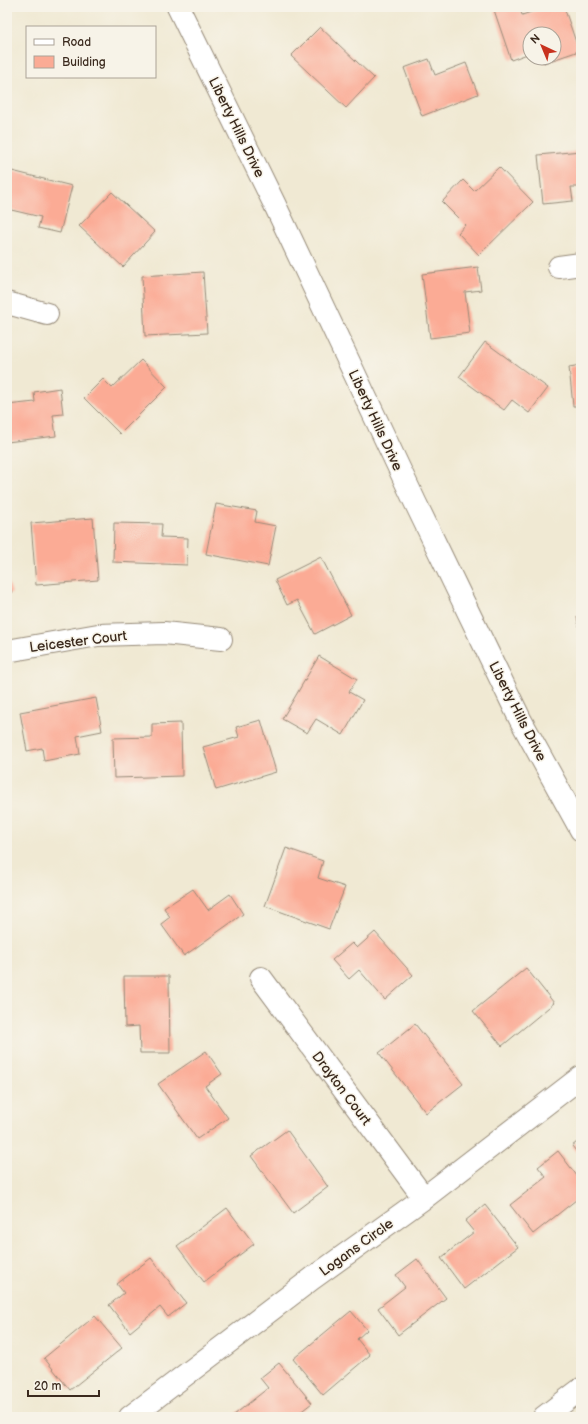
<svg xmlns="http://www.w3.org/2000/svg" width="588" height="1424" viewBox="0 0 588 1424" font-family="'Balsamiq Sans',sans-serif">
	<rect width="100%" height="100%" fill="#f7f3e8"/>
	<filter id="ink" filterUnits="userSpaceOnUse"><feTurbulence type="fractalNoise" baseFrequency=".025" numOctaves="2"/><feDisplacementMap in="SourceGraphic" scale="8" xChannelSelector="R" yChannelSelector="G"/><feConvolveMatrix kernelMatrix="1 2 1 2 8 2 1 2 1" color-interpolation-filters="sRGB"/></filter>
	<filter id="wash" filterUnits="userSpaceOnUse"><feTurbulence type="fractalNoise" baseFrequency=".012" numOctaves="4" result="noise"/><feDisplacementMap in="SourceGraphic" scale="16" xChannelSelector="R" yChannelSelector="G"/><feGaussianBlur stdDeviation="0.9" result="paint"/><feColorMatrix in="noise" values="0 0 0 0 0 0 0 0 0 0 0 0 0 0 0 0 0 1.4 0 .05"/><feComposite in="paint" operator="in"/></filter>
	<g filter="url(#wash)">
		<rect width="100%" height="100%" fill="#f0e9d3"/>
		<g id="blocks">
			<path fill="#fbab95" d="M493 7H519L522 15 547 7H564L579 51 544 63 542 58H554V34H530V53L511 60Z
				M320 27 374 78 346 108 291 56Z
				M429 59 435 75 466 63 478 94 422 116 404 68Z
				M581 151V187H571L573 201 543 204 538 155Z
				M499 167 533 202 479 255 458 233 465 225 442 202 463 180 474 191Z
				M8 170 72 186 60 233 38 228 41 217 7 209V175Z
				M112 192 155 232 123 267 79 226Z
				M478 267 481 290 465 292 470 333 430 338 422 274Z
				M203 272 207 333 145 336 142 276Z
				M485 342 548 388 529 413 512 400 504 410 459 377Z
				M141 360 167 387 120 434 84 398 103 379 112 388Z
				M581 365V406H573L569 367Z
				M60 388 63 414 53 415 56 436 7 442V405L35 402 34 392Z
				M216 504 257 511 255 522 276 526 268 566 206 554Z
				M93 518 98 580 36 585 31 523Z
				M114 523 162 524 161 537 188 538 187 565 113 562Z
				M321 557 351 615 315 634 297 600 287 605 275 580Z
				M7 578 12 593 7 594Z
				M581 616V633H580L577 617Z
				M319 656 357 679 349 692 363 700 343 735 316 719 307 733 282 719Z
				M96 698 102 731 77 736 80 754 44 761 42 748 27 751 20 712Z
				M261 720 276 772 216 790 203 747 239 737 236 727Z
				M181 723 182 776 114 778 113 738 152 737V724Z
				M286 848 323 861 318 878 345 887 329 929 265 906Z
				M193 889 208 910 230 894 243 914 184 956 161 924 170 917 164 908Z
				M375 932 413 975 385 1000 359 970 349 979 332 960 352 943 357 948Z
				M526 968 554 1003 502 1046 473 1011Z
				M124 976H169L170 1053H140L139 1026 125 1027Z
				M415 1024 463 1084 426 1113 379 1053Z
				M206 1051 222 1074 205 1086 228 1118 197 1139 158 1084Z
				M287 1130 328 1187 293 1213 251 1156Z
				M581 1139V1157L572 1146Z
				M558 1151 581 1181V1196L533 1234 510 1205 546 1177 538 1167Z
				M485 1205 518 1247 464 1289 441 1258 474 1232 465 1221Z
				M227 1208 254 1244 204 1282 177 1246Z
				M151 1258 186 1303 168 1317 160 1307 130 1332 109 1305 124 1293 117 1284Z
				M417 1259 446 1298 398 1335 378 1308 405 1287 396 1275Z
				M351 1311 367 1330 357 1339 370 1355 323 1395 293 1359Z
				M95 1316 122 1348 70 1390 44 1358Z
				M279 1363 312 1403 294 1417H235L234 1415 268 1388 260 1378Z"/>
		</g>
	</g>
	<g filter="url(#ink)">
		<use href="#blocks" fill-opacity="0" stroke="#968a78" stroke-width="1"/>
		<g fill="none" stroke-linecap="round" stroke-linejoin="round">
			<g stroke="#968a78" stroke-width="24">
				<path id="minor" d="M178 7 274 203 416 504 520 719 581 830
					M559 267 581 264
					M7 303 47 314
					M7 651 98 635 164 633 221 639
					M261 978 424 1198
					M130 1417 313 1278 424 1198 581 1077
					M544 1417 581 1389"/>
			</g>
			<use href="#minor" stroke="#fff" stroke-width="22"/>
		</g>
	</g>
	<g text-anchor="middle" stroke-width="3" stroke-linejoin="round" paint-order="stroke">
		<g font-size="14" fill="#3b2a1e" stroke="#f7f3e8">
			<text transform="translate(237 127) rotate(64)" y="5">Liberty Hills Drive</text>
			<text transform="translate(376 420) rotate(65)" y="5">Liberty Hills Drive</text>
			<text transform="translate(78 641) rotate(-7)" y="5">Leicester Court</text>
			<text transform="translate(518 711) rotate(63)" y="5">Liberty Hills Drive</text>
			<text transform="translate(342 1088) rotate(53)" y="5">Drayton Court</text>
			<text transform="translate(356 1247) rotate(-36)" y="5">Logans Circle</text>
		</g>
	</g>
	<rect width="588" height="1424" fill="none" stroke="#f7f3e8" stroke-width="24"/>
	<rect x="26" y="26" width="130" height="52" fill="#f7f3e8" stroke="#aca397"/>
	<rect x="34" y="39" width="20" height="6" fill="#ffffff" stroke="#aca397"/>
	<text x="62" y="46" font-size="12" fill="#3b2a1e">Road</text>
	<rect x="34" y="56" width="20" height="12" fill="#fbab95" stroke="#aca397"/>
	<text x="62" y="66" font-size="12" fill="#3b2a1e">Building</text>
	<g transform="translate(542 46) rotate(316)"><circle r="19" fill="#f7f3e8" stroke="#aca397"/>
	<path d="M0-3L7 15L0 10L-7 15Z" fill="#c8321e"/>
	<text y="-6" font-size="11" font-weight="bold" text-anchor="middle" fill="#3b2a1e">N</text>
	</g>
	<path d="M28 1390v6h71v-6" fill="none" stroke="#3b2a1e" stroke-width="2"/>
	<text x="34" y="1390" font-size="12" fill="#3b2a1e" stroke="#f7f3e8" stroke-width="3" paint-order="stroke">20 m</text>
</svg>
